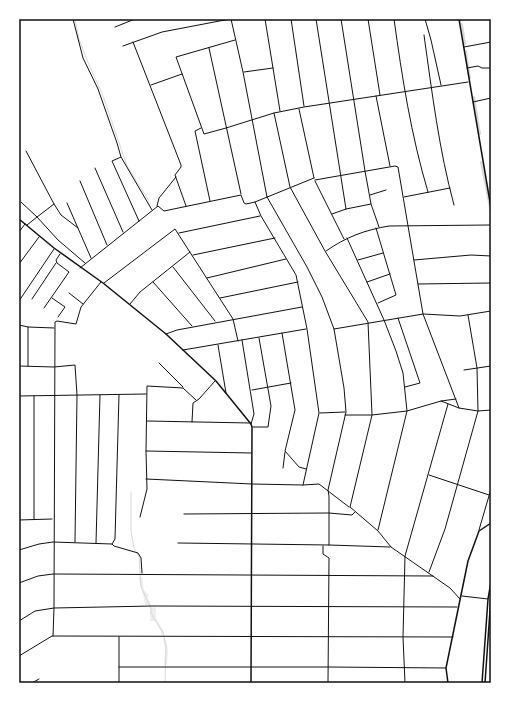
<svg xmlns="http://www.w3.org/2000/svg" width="510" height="702" viewBox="0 0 510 702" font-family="Lora,serif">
	<rect width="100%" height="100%" fill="#fff"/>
	<path fill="#eee" d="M139 577H142L144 590 149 595 148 598 151 605H145C144 595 140 587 139 577Z
		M156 607V618L165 634 161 635V631L155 621H150V608Z
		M163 639H166L168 651 167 665H164L165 651Z"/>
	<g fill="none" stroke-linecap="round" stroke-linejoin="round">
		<path stroke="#d9d9d9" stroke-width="1" d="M75 19 79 39 89 65 102 93 127 166 149 201
			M131 492V531L134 548 139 557 141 587 151 608V613L163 633 166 646 165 683"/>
		<path stroke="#d9d9d9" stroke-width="2" d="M462 24 465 44
			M466 51 470 78
			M474 97 480 134
			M481 162 491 213"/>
		<path stroke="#111" stroke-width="1" d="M73 19 83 58 98 89 117 143 121 157
			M231 19 243 72 267 197 307 267 322 297 334 329 344 388 346 412 328 490 329 496V545
			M265 19 280 111
			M291 19 304 106
			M316 19 346 209
			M368 19 380 95
			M394 19C402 77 411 135 428 192
			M425 19 431 40 441 85
			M460 20 465 19
			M115 27 135 19
			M424 35C432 92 439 150 454 205
			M235 40 176 57 204 134 226 128 274 113 304 107 468 82
			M133 42 181 165V167L175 175 186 206
			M123 46 162 32 230 19
			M464 47 491 42
			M209 48 241 194
			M467 68 478 66 482 68H491
			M244 72 273 68
			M151 85 182 74
			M376 96 390 166
			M473 102 491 98
			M299 109 314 178
			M274 113 290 187 325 251 368 322 372 415 350 507 378 531 391 547 450 588 460 599
			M201 128 195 131 210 201
			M26 151 54 204 61 215 78 228
			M95 168 123 232
			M315 180 395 166 398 167 423 314 459 408
			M80 181 107 245
			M315 181 344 239
			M370 195 386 190
			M404 197 450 188
			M21 202 37 217 27 225
			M255 202 261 216 296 275 307 329 319 413 303 485
			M67 203 91 258
			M54 204 37 217 58 240 85 263
			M371 204 379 227
			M157 206 159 198 176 177
			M332 214 346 209 371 204 365 171 341 19
			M139 221 112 161 121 157 152 210
			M376 228 396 295 378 303
			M19 232 25 224
			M179 233 260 216
			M347 238 384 320 396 351 403 373 407 411 378 530
			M326 251C346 237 365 230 389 226L491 225
			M193 255 275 238
			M358 260 383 253
			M414 260 471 255 491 256
			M19 264 39 237
			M173 267 215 321
			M80 268 158 206 164 211 241 195 244 203 246 204 255 202 314 178
			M207 278 286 259
			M153 282 192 326
			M367 282 390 274
			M104 283 175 229 233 319 238 341
			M418 284 491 283
			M69 293 83 304
			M52 298 65 307 58 317
			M220 298 298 282
			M32 299 56 263
			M19 301 54 249
			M130 304 140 292 190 252
			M44 308 69 272 57 263 56 260 60 254
			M398 318 420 383 405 387
			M19 325 28 327 54 328
			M28 327V366
			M334 329 423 314 460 316 491 311
			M282 333 295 410 285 451 299 467 306 469
			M166 334 177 330 302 307
			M242 340 254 414 251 424
			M218 345 226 393
			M183 350 306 329
			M159 363 183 387
			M19 366 54 367 75 365 77 395 75 542
			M464 370 491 366
			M252 390 291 383
			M19 396 146 394
			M34 396V519
			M441 401 456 399
			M320 413 345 412
			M345 415H372L407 411 441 401 459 408 478 411 491 410
			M147 421 250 423
			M192 422 193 403 199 399 215 381
			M253 427H268L271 406 259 338
			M146 451 251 453
			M283 468 285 452
			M429 475 489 495
			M146 479 252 484 303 485 319 484 349 507
			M184 514 329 513 352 515 355 512
			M140 517 147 489 146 451 147 386 183 388 196 400
			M19 520 52 519
			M479 530 491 489
			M96 543 100 395
			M178 543 329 545 390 547
			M112 544 115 539 119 395
			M323 546V554L329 558 328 683
			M19 550 39 544 53 542 112 544 114 546 138 553 141 558 142 573
			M429 572 445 529 478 411 477 368 468 315
			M19 583 38 576 53 574 433 576
			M462 596 488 599
			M19 621 35 611 54 608 152 606 457 607
			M53 636 54 608 55 322 57 321 76 324 81 307 101 282
			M19 656 52 636 453 637
			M119 667H328L446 668
			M32 683 39 679
			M119 683V637
			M405 683 403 637 405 556 448 404"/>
		<path stroke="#111" stroke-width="1.5" d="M459 19 491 208
			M19 219 54 248 103 283 166 334 216 381 251 424 252 427 251 683
			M448 683 446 668 468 561 479 531 491 523
			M482 683 488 599 491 582
			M485 683 491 596"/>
	</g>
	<rect width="510" height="702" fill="none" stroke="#ffffff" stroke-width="40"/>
	<rect x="20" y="20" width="470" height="662" fill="none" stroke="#111" stroke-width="1.5"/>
</svg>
